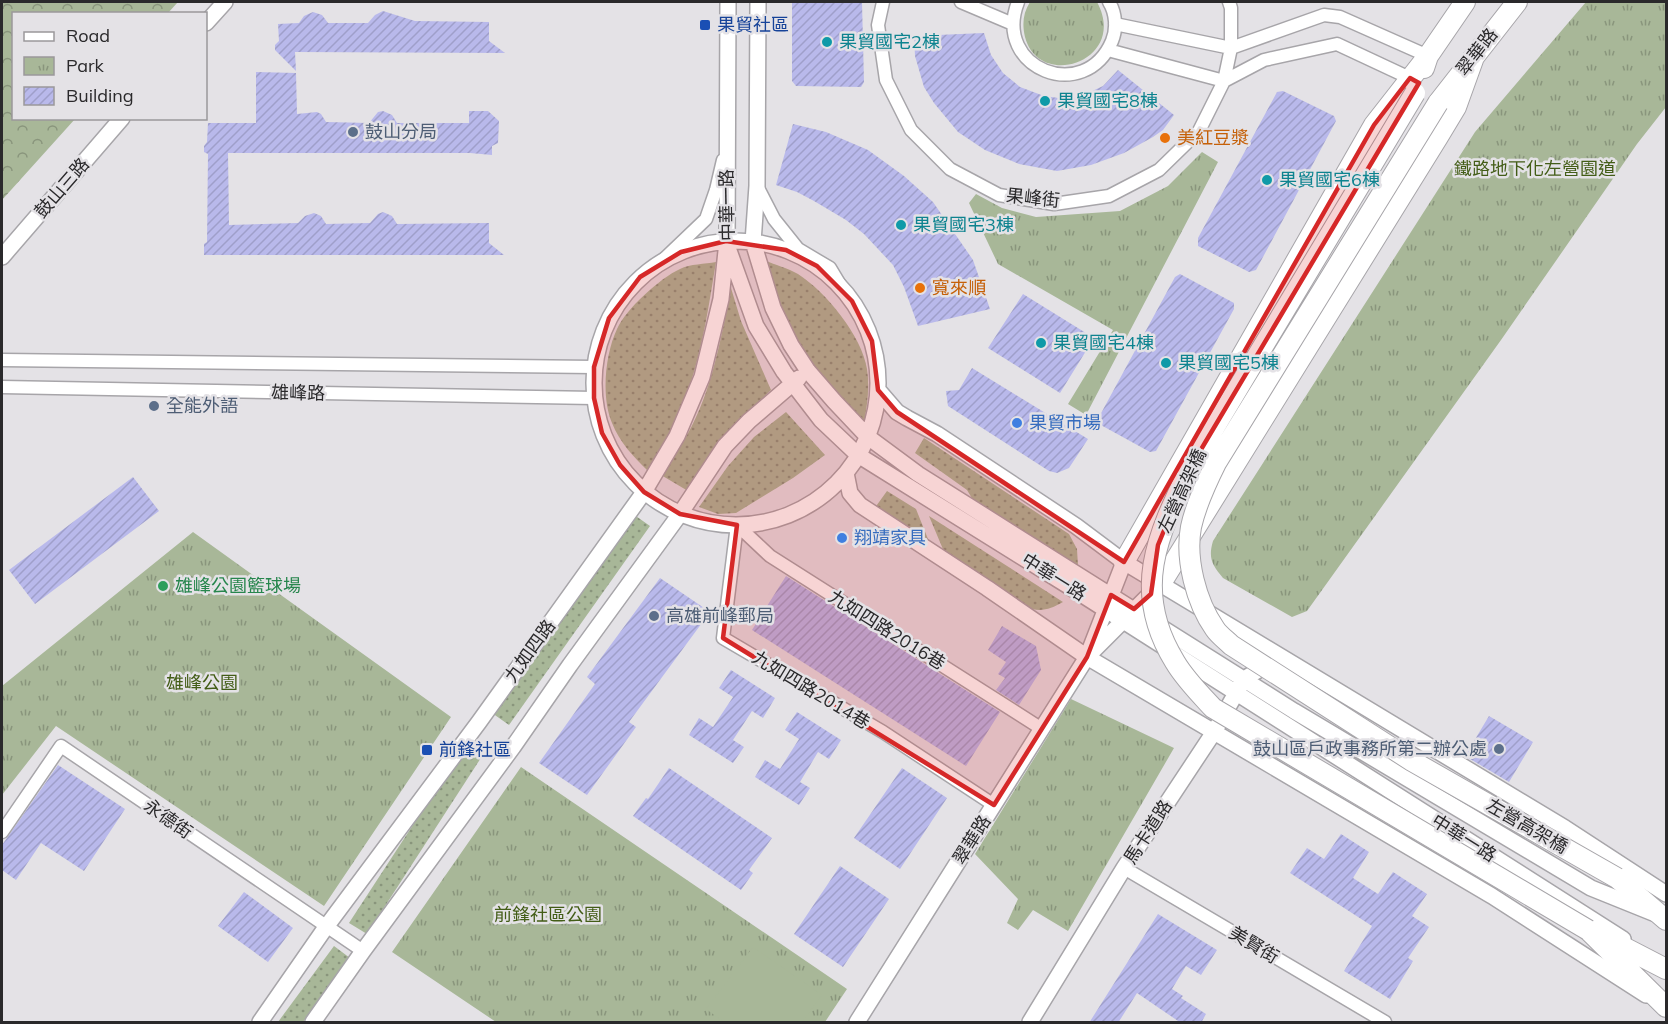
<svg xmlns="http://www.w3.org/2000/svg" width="1668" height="1024" viewBox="0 0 1668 1024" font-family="Mulish,'Noto Sans TC',sans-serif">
	<defs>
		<pattern id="grass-dots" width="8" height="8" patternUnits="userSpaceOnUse" patternTransform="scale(1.5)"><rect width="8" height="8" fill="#a8b798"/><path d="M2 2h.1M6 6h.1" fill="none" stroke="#89957c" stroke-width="1.8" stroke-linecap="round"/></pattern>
		<pattern id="forest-crowns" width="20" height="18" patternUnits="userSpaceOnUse" patternTransform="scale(1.5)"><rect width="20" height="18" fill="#a8b798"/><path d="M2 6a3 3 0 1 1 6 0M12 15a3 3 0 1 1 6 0" fill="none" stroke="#89957c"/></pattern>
		<pattern id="park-tufts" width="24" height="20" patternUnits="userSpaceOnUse" patternTransform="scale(1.5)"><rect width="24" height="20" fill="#a8b798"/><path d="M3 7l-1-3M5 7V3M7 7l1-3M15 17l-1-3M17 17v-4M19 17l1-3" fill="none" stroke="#89957c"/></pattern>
		<pattern id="building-hatch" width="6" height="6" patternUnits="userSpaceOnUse" patternTransform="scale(1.5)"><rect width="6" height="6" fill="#b9b9eb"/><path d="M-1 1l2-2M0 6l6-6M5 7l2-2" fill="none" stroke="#9f9fca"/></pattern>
	</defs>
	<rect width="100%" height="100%" fill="#e4e2e6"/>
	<path fill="url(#grass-dots)" d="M764 260C775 265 788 268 798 274 826 292 862 336 867 369 870 387 867 406 864 424 840 397 811 370 794 338 781 313 773 287 764 260Z
		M716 262C709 304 703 347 689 388 680 418 663 444 648 471 633 456 620 443 612 423 601 398 605 354 617 329 626 309 660 278 680 269 690 264 705 264 716 262Z
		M731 288 741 321 771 390 730 430 688 491 661 475C670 462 679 449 687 435 712 391 721 338 731 288Z
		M786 412 825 455 793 478 736 513 718 514 699 507 728 466 754 437Z
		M924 438 1069 534 1077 549 1078 566 976 505 967 490 915 453Z
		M887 491 916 509 930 544 874 509Z
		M633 514 650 526 509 725 492 713Z
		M929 516 1063 602C1049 610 1039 613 1024 606L945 554Z
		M471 736 488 747 367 934 349 923Z
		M334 946 350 958 303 1022H278Z"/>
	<path fill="url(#forest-crowns)" d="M2 2H178L168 13 14 14V118L75 119 2 200Z"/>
	<path fill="url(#park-tufts)" d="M1030 2H1097C1129 61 1039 91 1025 37 1022 24 1023 13 1030 2Z
		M1586 2H1666V107L1637 144 1501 340 1307 611 1292 617 1223 578C1212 565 1208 558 1213 541L1475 132Z
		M1202 152 1218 162 1086 415 1068 404 1113 330 998 264 969 203 976 194 1002 208 1036 217 1120 211 1168 186Z
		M193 532 451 717 324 906 56 726 2 795V686Z
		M1071 699 1174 748 1068 931 1033 910 1018 930 1007 923 1018 899 975 854Z
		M521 767 847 989 825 1022H496L392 952Z"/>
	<path fill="#a8b798" d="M753 947 822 995 802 1022H724L706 1009Z"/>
	<path fill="url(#building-hatch)" d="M792 2H862L864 82 861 87 796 86 792 81Z
		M383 11 415 21 489 22V41L505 53 295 52 296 71 275 50V45L279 41 278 24 299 23 304 16 313 12 322 15 328 23H368L375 15Z
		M984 33 991 55 1003 73 1020 87 1044 96 1066 99 1084 95 1103 86 1118 70 1174 115 1163 130 1153 137 1124 153 1091 165 1057 171 1019 164 985 150 958 132 934 103 924 87 915 56 914 36Z
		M256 72 296 73 297 114 317 112 321 114 326 122 369 123 378 112 383 111 392 115 397 123H469V111H488L499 121 498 143 492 146V155L470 153H228L229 225 298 223 305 216 314 213 321 216 326 224 370 223 378 214 383 212 392 216 397 224 489 223V243L504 255H204V244L207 242 208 154 204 152V146L207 142 208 123H256Z
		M1283 91 1334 116 1336 121 1256 270 1249 272 1198 246V238L1277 92Z
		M793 124 826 132 868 150 904 176 933 202 973 260 990 309 918 326 904 287 893 265 864 234 846 220 814 201 797 192 776 185Z
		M1180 274 1234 303V309L1156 451 1150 452 1099 424V417L1175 277Z
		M1023 294 1094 338 1060 393 988 348Z
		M972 368 1088 439 1069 468 1057 473 1049 471 948 406 946 391 959 390Z
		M133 477 159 511 35 604 9 570Z
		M786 576 1000 712 966 766 752 630Z
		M660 578 710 612 629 722 636 727 587 795 539 763 595 684 587 677Z
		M1002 626 1036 646 1041 670 1019 705 996 690 1005 678 998 674 1006 662 988 650Z
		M731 670 775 698 763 718 752 711 733 740 744 747 733 763 689 735 699 718 713 727 733 697 719 688Z
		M797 712 841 740 829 759 818 752 800 782 810 788 799 805 755 777 765 760 780 769 799 739 785 730Z
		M1489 716 1533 742 1509 782 1465 756Z
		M58 765 125 809 84 871 41 843 16 880 2 870V845Z
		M669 768 772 838 749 870 753 873 741 890 633 816 646 798 648 799Z
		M902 768 947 798 900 869 854 838Z
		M1341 834 1369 852 1353 878 1378 894 1393 872 1427 894 1412 916 1429 927 1408 958 1413 961 1390 999 1344 971 1372 926 1290 873 1307 848 1324 859Z
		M840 866 889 899 843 967 794 934Z
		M244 892 293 928 268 962 218 926Z
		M1158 914 1217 950 1201 975 1186 966 1172 989 1183 996 1181 998 1206 1014 1201 1023H1181L1137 993 1118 1023H1089Z"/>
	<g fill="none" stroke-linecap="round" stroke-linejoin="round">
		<g stroke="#a7a5a9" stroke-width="15">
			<path id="minor" d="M883 2 878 25 886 80 911 130 950 169 999 195 1054 204 1109 196 1159 170 1199 131 1224 81 1231 48V8L1229 2
				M961 2 1013 24
				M1018 2C992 69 1085 105 1112 41 1117 29 1116 13 1109 2
				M1115 24 1231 48 1324 15 1340 17 1428 56
				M1108 50 1224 81 1264 60 1337 44 1414 80
				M757 186 774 219 798 249 830 268 842 288
				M661 262 706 219 716 190 723 160
				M2 360 594 367
				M2 387 594 398
				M737 525 723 638 883 732 994 805
				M737 525 770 556 1042 729
				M2 832 61 746 363 951
				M1124 868 1385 1022"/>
		</g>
		<g stroke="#a7a5a9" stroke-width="18">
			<path id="tertiary" d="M728 2 727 245 756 326 784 372 821 420 858 455 1070 587 1623 939
				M758 2 757 186 753 242 773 308 791 345 808 371 834 401 868 437 918 474 1294 711 1591 888 1653 913
				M206 23 225 2
				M594 383a142 142 0 1 1 284 0a142 142 0 1 1-284 0Z
				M2 257 122 118
				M878 390 897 412 907 418 937 434 1076 526 1124 562 1565 828 1666 894
				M846 473 850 493 860 505 987 588 1087 657 1492 896 1646 995
				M1091 653 1157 587
				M260 1022 326 927 479 722 644 492 677 436 702 377 721 299 726 251
				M313 1022 363 951 513 747 570 665 680 514 725 446 749 421 799 378
				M857 1022 1087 657 1124 562
				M1030 1022 1124 868 1214 732 1244 679 1273 661"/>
		</g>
		<g stroke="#a7a5a9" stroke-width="22">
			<path id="primary" d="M1424 68 1428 56 1465 2
				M1438 103 1517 2
				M1124 562 1374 125 1428 56
				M1160 585 1438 137 1456 107 1474 57
				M1617 878 1666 920
				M1588 930 1666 1007
				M1604 937 1666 969"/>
		</g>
		<use href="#minor" stroke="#fff" stroke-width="12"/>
		<use href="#tertiary" stroke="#fff" stroke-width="15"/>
		<use href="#primary" stroke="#fff" stroke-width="20"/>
		<g stroke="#a7a5a9" stroke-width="22" stroke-linecap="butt">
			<path id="primary-bridge" d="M1415 93 1190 468C1157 536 1131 591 1175 662 1185 679 1200 694 1213 708L1588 930
				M1438 103 1216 463C1206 483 1196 504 1191 527 1185 559 1196 602 1215 629 1219 635 1226 640 1231 645L1412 761 1617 878"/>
		</g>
		<use href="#primary-bridge" stroke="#fff" stroke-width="20"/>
	</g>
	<path fill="#d62828" fill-opacity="0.2" stroke="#d62828" stroke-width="4.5" stroke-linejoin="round" d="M1410 78 1419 83 1190 468 1158 545 1151 594 1134 609 1111 595 1087 657 994 805 723 638 737 525 680 514 644 492 620 465 602 433 594 398V367L609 318 640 277 681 252 726 241 786 250 817 266 852 301 872 341 878 390 897 412 1124 562 1374 125Z"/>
	<g fill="#1a4fb4" stroke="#e4e2e6" stroke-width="2">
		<rect x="699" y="19" width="12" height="12" rx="3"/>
		<rect x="421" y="744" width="12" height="12" rx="3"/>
	</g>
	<g fill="#0f9aa8" stroke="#e4e2e6" stroke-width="2">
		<circle cx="827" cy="42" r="6"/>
		<circle cx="1045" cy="101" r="6"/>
		<circle cx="1267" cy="180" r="6"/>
		<circle cx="901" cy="225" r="6"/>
		<circle cx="1041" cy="343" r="6"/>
		<circle cx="1166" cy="363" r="6"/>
	</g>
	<g fill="#5c6f8a" stroke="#e4e2e6" stroke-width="2">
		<circle cx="353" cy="132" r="6"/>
		<circle cx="154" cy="406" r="6"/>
		<circle cx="654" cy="616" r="6"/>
		<circle cx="1499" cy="749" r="6"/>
	</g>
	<g fill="#e8710a" stroke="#e4e2e6" stroke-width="2">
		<circle cx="1165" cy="138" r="6"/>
		<circle cx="920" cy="288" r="6"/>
	</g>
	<g fill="#3f7fe0" stroke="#e4e2e6" stroke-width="2">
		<circle cx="1017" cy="423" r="6"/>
		<circle cx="842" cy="538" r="6"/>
	</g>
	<circle fill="#2e9e5b" stroke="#e4e2e6" stroke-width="2" cx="163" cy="586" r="6"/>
	<g text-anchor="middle" stroke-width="5" stroke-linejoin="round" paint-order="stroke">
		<g font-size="18" fill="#164399" stroke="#e4e2e6" text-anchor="start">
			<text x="717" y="31">果貿社區</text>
			<text x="439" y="756">前鋒社區</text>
		</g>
		<g font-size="18" fill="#0d838f" stroke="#e4e2e6" text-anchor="start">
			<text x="839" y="48">果貿國宅2棟</text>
			<text x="1057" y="107">果貿國宅8棟</text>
			<text x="1279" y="186">果貿國宅6棟</text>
			<text x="913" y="231">果貿國宅3棟</text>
			<text x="1053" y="349">果貿國宅4棟</text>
			<text x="1178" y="369">果貿國宅5棟</text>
		</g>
		<g font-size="18" fill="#2a292b" stroke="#e4e2e6">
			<text transform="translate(1477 52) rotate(-52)" y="6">翠華路</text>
			<text transform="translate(62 188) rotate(-49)" y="6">鼓山三路</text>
			<text transform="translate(1033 198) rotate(6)" y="6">果峰街</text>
			<text transform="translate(727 205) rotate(-91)" y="6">中華一路</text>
			<text transform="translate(298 393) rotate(1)" y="6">雄峰路</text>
			<text transform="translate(1182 491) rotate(-65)" y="6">左營高架橋</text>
			<text transform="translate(1054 577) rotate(32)" y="6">中華一路</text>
			<text transform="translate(887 630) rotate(32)" y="6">九如四路2016巷</text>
			<text transform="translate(530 651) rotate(-54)" y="6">九如四路</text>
			<text transform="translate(811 690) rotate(31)" y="6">九如四路2014巷</text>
			<text transform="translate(168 819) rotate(35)" y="6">永德街</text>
			<text transform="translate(1527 826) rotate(30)" y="6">左營高架橋</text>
			<text transform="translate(1148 832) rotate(-57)" y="6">馬卡道路</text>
			<text transform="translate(1464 838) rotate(32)" y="6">中華一路</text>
			<text transform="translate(972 840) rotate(-58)" y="6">翠華路</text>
			<text transform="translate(1254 945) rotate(31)" y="6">美賢街</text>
		</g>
		<g font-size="18" fill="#4e5e75" stroke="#e4e2e6" text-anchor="start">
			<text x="365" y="138">鼓山分局</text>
			<text x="166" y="412">全能外語</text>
			<text x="666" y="622">高雄前峰郵局</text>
			<text x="1487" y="755" text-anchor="end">鼓山區戶政事務所第二辦公處</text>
		</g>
		<g font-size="18" fill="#c56008" stroke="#e4e2e6" text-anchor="start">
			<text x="1177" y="144">美紅豆漿</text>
			<text x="932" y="294">寬來順</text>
		</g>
		<g font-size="18" fill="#435d17" stroke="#e4e2e6">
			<text x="1535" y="175">鐵路地下化左營園道</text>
			<text x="202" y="689">雄峰公園</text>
			<text x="548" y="921">前鋒社區公園</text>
		</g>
		<g font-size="18" fill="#366cbe" stroke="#e4e2e6" text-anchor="start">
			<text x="1029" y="429">果貿市場</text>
			<text x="854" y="544">翔靖家具</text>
		</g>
		<g font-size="18" fill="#27864d" stroke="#e4e2e6" text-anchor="start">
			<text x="175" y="592">雄峰公園籃球場</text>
		</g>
	</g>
	<rect width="1668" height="1024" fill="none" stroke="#2a292b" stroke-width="6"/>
	<rect x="12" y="12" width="195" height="108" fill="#e4e2e6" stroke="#9a989b" stroke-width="1.5"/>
	<rect x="24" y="32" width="30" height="9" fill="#ffffff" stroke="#9a989b" stroke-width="1.5"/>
	<text x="66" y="42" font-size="18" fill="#2a292b">Road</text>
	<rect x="24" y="57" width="30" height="18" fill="url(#park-tufts)" stroke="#9a989b" stroke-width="1.5"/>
	<text x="66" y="72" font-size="18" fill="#2a292b">Park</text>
	<rect x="24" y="87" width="30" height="18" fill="url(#building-hatch)" stroke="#9a989b" stroke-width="1.5"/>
	<text x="66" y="102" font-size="18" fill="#2a292b">Building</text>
</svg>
